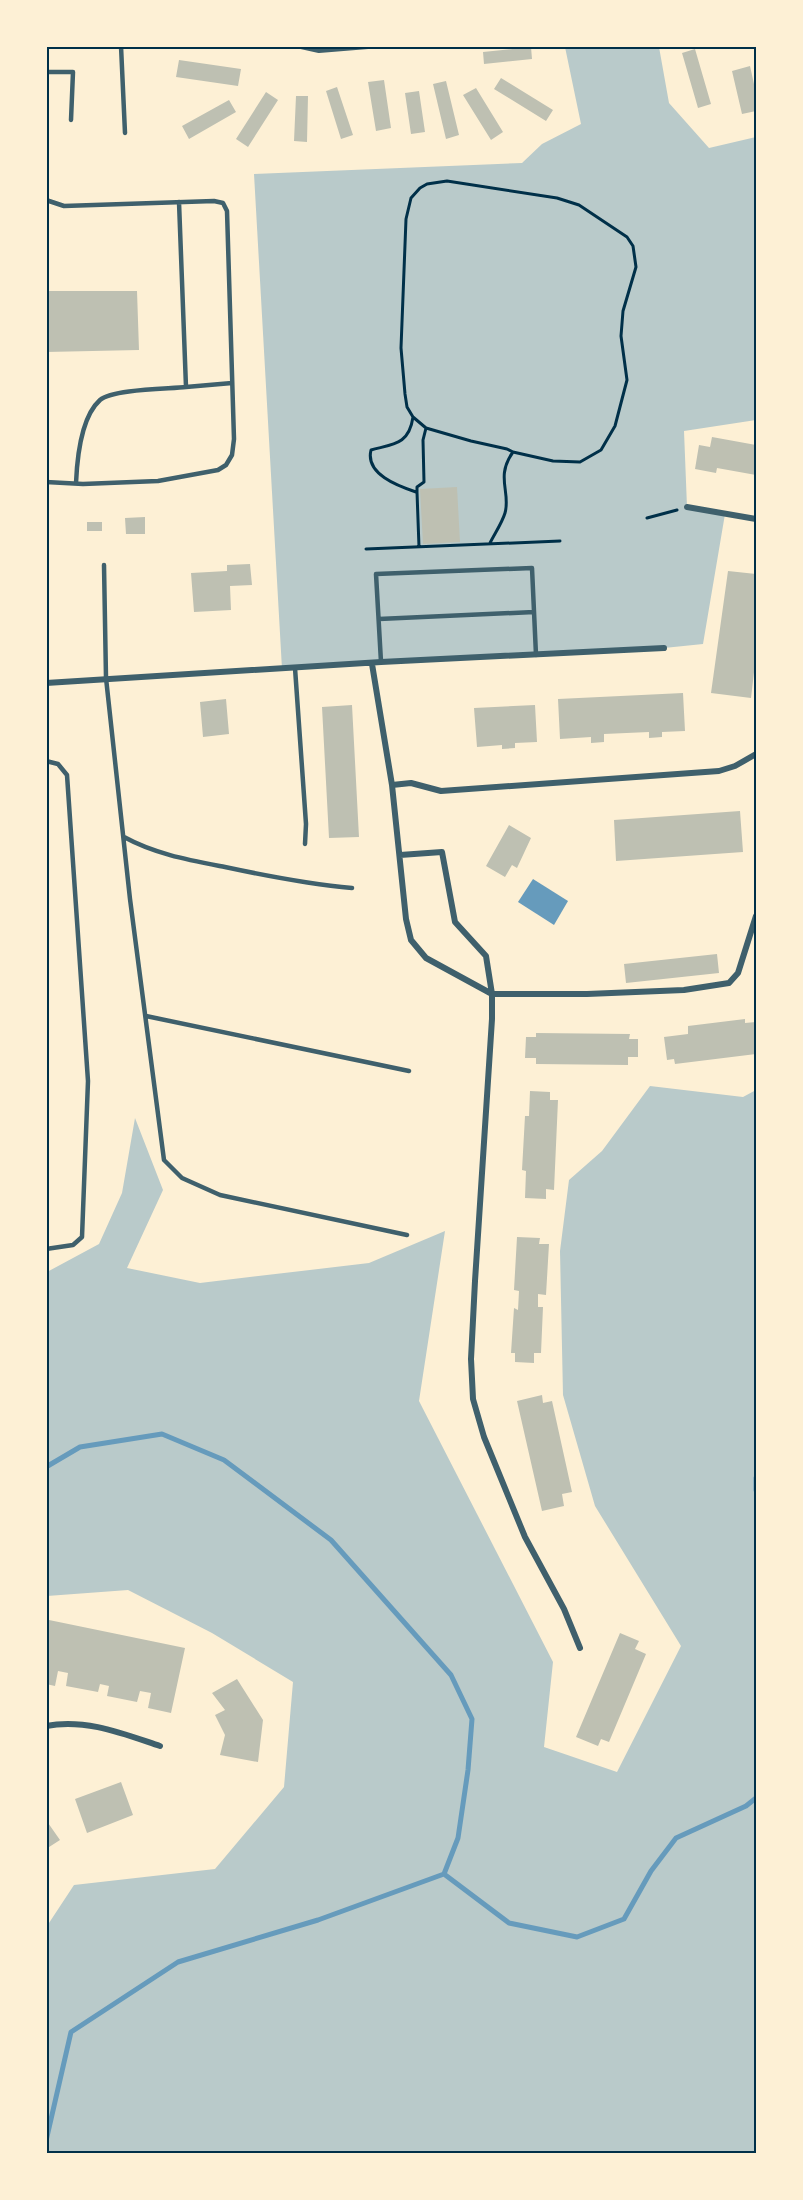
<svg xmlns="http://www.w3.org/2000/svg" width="803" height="2200" viewBox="0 0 803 2200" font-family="Cabin,sans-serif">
	<rect width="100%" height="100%" fill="#fdf0d5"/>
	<path fill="#b9caca" d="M565 47H659L669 103 709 148 756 137V420L684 431 687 507 725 514 703 644 664 648 282 669 254 174 522 163 542 144 581 124Z
		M650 1086 743 1097 756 1090V2153H47V1926L74 1885 215 1869 284 1787 293 1682 212 1633 128 1590 47 1596V1272L99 1244 122 1193 135 1118 163 1190 127 1268 200 1283 369 1263 445 1231 419 1401 553 1662 544 1747 617 1772 681 1646 595 1506 563 1395 560 1251 569 1180 602 1151Z"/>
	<path fill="#669bbc" d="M533 879 568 901 554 925 518 902Z"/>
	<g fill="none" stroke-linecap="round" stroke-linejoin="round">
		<path stroke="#669bbc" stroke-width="5" d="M46 1467 80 1447 162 1434 224 1460 331 1540 451 1675 472 1719 468 1770 458 1838 444 1874
			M756 1478V1490
			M444 1874 509 1923 577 1937 624 1919 651 1871 676 1838 746 1806 756 1798
			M46 2141 71 2032 178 1962 318 1920 444 1874"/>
	</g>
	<path fill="#bec0b2" d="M531 47 532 59 484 64 483 52Z
		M695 49 711 104 698 108 682 53Z
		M179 60 241 69 238 86 176 77Z
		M750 66 756 93V111L742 114 732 71Z
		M501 78 553 110 546 121 494 89Z
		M384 80 391 128 376 131 368 82Z
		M446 81 459 135 446 139 433 84Z
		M337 87 353 135 341 139 326 91Z
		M476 88 503 132 491 140 463 95Z
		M419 91 425 132 411 134 405 93Z
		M266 92 278 100 248 147 236 139Z
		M296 96H308L307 142 294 141Z
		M229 100 236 112 189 139 182 126Z
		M46 291H137L139 350 46 352Z
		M712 437 756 445V475L717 468 716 473 695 469 699 445 710 447Z
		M457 487 460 542 423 544 420 489Z
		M145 517V534H126L125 518Z
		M87 522H102V531H87Z
		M250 564 252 585 230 586 231 610 194 612 191 573 227 571V565Z
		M728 571 756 574V655L751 698 711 693Z
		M683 693 685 731 662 732V737L649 738V732L604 734V742L591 743V737L560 739 558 699Z
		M226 699 229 734 203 737 200 702Z
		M352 705 359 837 329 838 322 707Z
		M535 705 537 742 515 743V748L502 749V745L477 747 474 708Z
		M740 811 743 852 616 861 614 820Z
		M509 825 531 838 517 868 512 865 505 877 486 866Z
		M717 954 719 973 626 983 624 964Z
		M745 1019V1023L756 1022V1054L675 1064 674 1059 667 1060 664 1037 688 1034V1026Z
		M536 1033 630 1034 629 1039H638V1057H628V1065L536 1064V1058H525L526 1037H536Z
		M530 1091 550 1092V1100H558L554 1190 546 1189V1199L525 1198 526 1171 522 1170 525 1116H529Z
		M517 1237 540 1238 539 1244H549L546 1295 538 1294V1307H543L541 1353H534V1363L515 1362V1353H511L514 1308 518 1310 519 1291 514 1290Z
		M542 1395 543 1403 552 1401 572 1492 562 1494 564 1506 542 1511 517 1401Z
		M49 1620 185 1648 171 1713 148 1708 151 1693 140 1691 137 1702 107 1696 109 1686 100 1684 98 1692 66 1686 68 1673 58 1671 55 1686 46 1684V1630Z
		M620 1633 639 1641 635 1649 646 1654 609 1742 601 1739 598 1746 576 1737Z
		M237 1679 263 1720 258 1762 220 1755 225 1735 215 1715 225 1710 212 1693Z
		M121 1782 133 1815 87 1833 75 1799Z
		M46 1820 60 1840 46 1849Z"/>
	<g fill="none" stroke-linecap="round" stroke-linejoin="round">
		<path stroke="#003049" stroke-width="3" d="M413 417C409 445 393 444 371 450 365 474 398 486 416 492
			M426 428 413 417 407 407 405 394 401 348 406 219 411 198 420 188 427 184 447 181 557 198 579 205 627 237 633 246 636 267 623 311 621 336 627 380 615 426 601 450 580 462 553 461 513 452
			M647 518 677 510
			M419 547 417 492V487L424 482 423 440 426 428 471 441 507 449 513 452C495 477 511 492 505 513 502 523 495 533 490 543
			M366 549 560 541"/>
		<path stroke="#3f606c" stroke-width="4.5" d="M121 46 125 133
			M46 72H73L71 120
			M46 200 64 206 214 201 223 203 227 211 234 439 232 455 226 465 218 470 158 481 83 484 46 482
			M186 387 232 383
			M76 483C77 460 81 417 100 400 113 389 168 389 186 387L179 202
			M104 565 106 678 130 899 164 1160 182 1178 220 1195 407 1235
			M379 619 534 612
			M381 662 376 574 532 568 536 655
			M295 668 306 824 305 844
			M46 761 58 764 67 775 88 1081 82 1237 73 1245 46 1249
			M124 837C155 854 189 860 225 867 267 876 308 884 352 888
			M146 1016 409 1071"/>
		<path stroke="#3f606c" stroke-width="6" d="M301 46 319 50 368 46
			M687 507 756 519
			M372 664 392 785 406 919 411 940 426 958 492 994H587L684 990 729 983 738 973 756 916
			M46 683 381 662 664 648
			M392 785 411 783 441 791 719 771 735 766 756 754
			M400 855 442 852 455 922 486 956 492 994V1019L475 1281 471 1359 473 1399 484 1437 525 1537 564 1609 580 1648
			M46 1726C85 1718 124 1734 160 1746"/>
	</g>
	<rect width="803" height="2200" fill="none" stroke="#fdf0d5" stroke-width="96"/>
	<rect x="48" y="48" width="707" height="2104" fill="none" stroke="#003049" stroke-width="2"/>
</svg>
